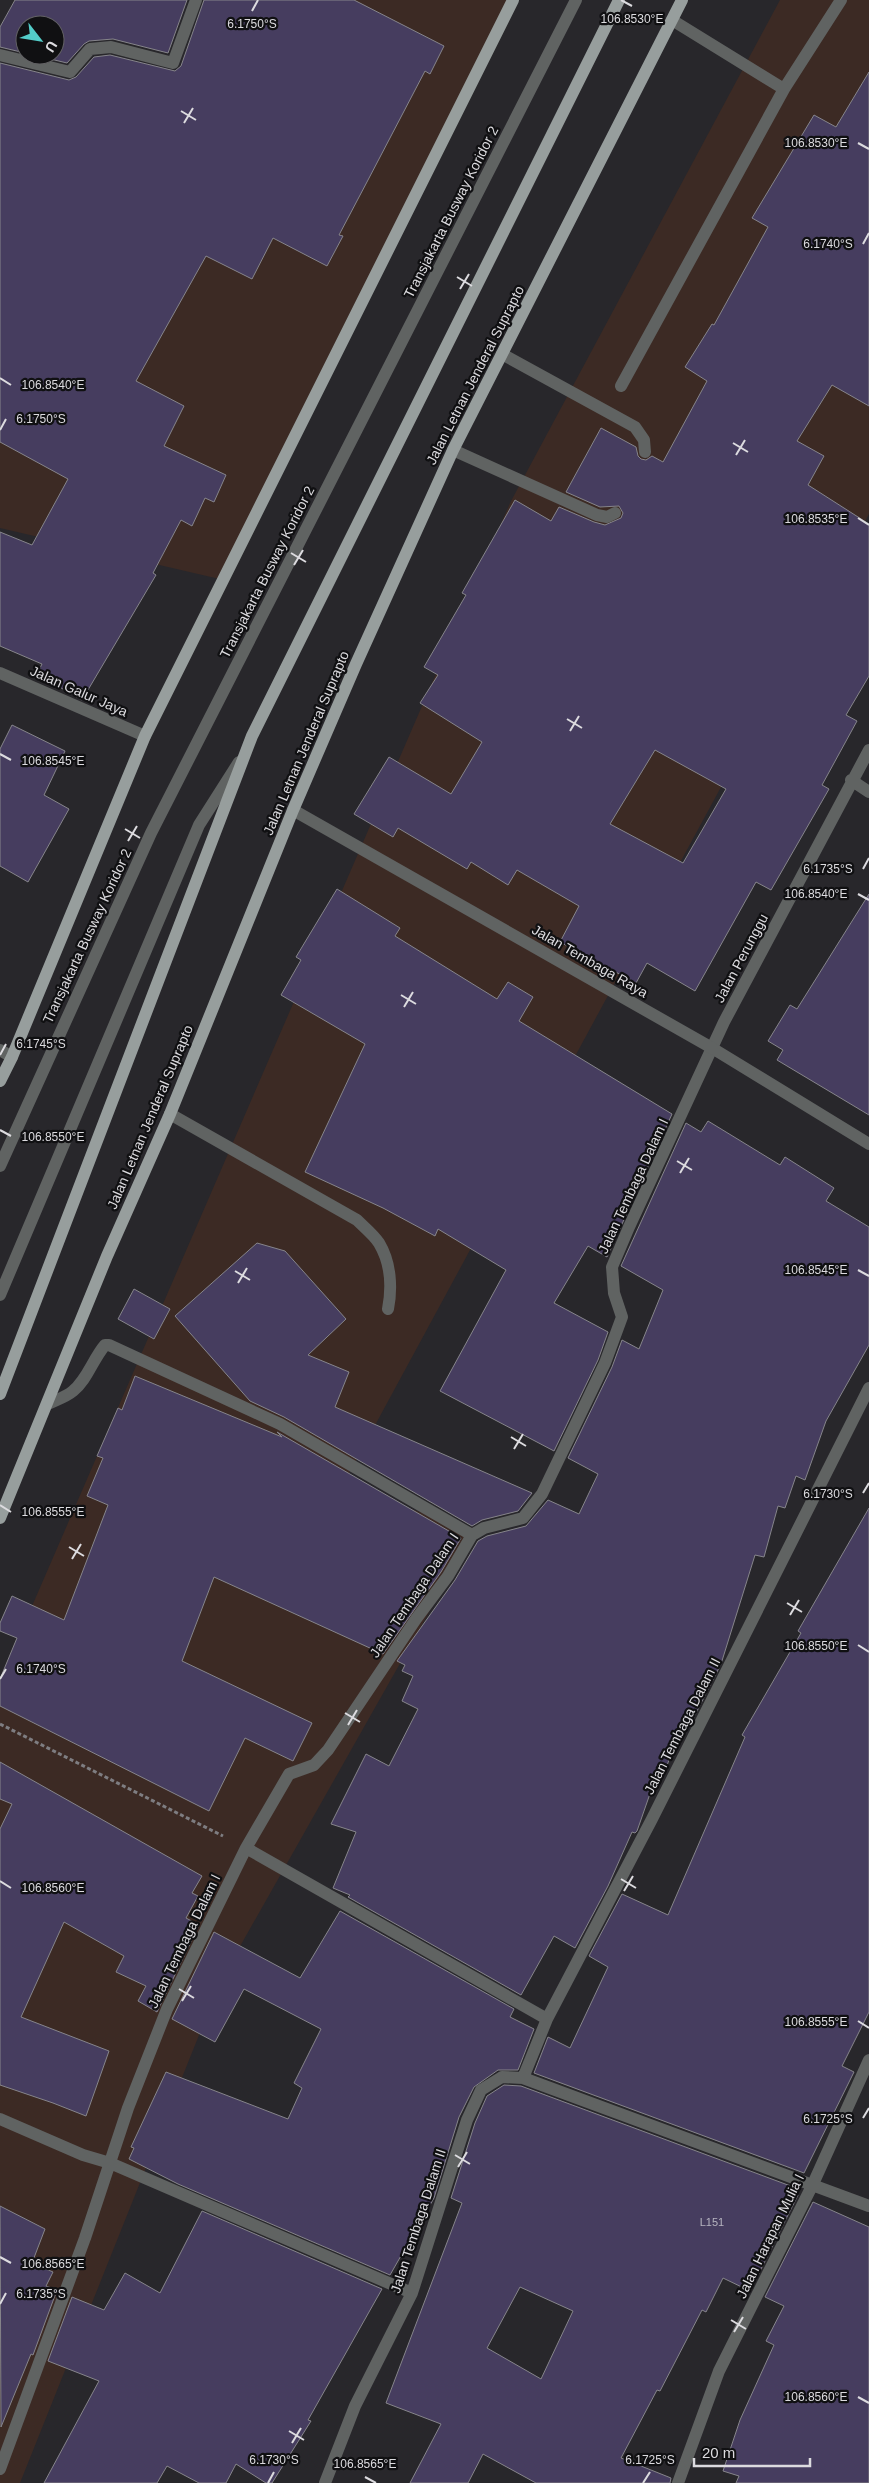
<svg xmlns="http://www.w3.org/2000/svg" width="869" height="2483" viewBox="0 0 869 2483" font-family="Helvetica,sans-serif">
	<rect width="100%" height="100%" fill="#28272b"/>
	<path fill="#3c2a24" d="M221 0H515L224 580 0 528V173L118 184Z
		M780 0H869V514L341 1488 476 1529 221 1980 20 2483H0V1680L510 503Z"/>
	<path fill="#463d5f" stroke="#86858b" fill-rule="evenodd" d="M15 0H187L168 53 113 39 89 41 84 44 67 63 34 55H55V25H25V53L0 47V27Z
		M204 0H354L444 46 430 74 425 71 368 180 339 235 343 236 327 266 273 238 252 279 206 256 136 381 184 406 164 446 226 475 214 502 205 498 192 526 181 520 153 573 156 575 82 700 37 674 42 664 0 646V532L32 545 68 479 0 442V63L69 80 76 77 94 57 110 55 175 71 181 66Z
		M869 72V406L832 385 797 441 824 456 808 485 869 524V676L846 715 857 721 822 785 829 789 771 890 756 882 695 991 647 963 636 983 560 942 579 906 517 870 508 885 471 862 467 869 398 828 393 837 354 814 389 757 451 794 482 742 420 703 438 675 424 667 466 595 462 593 515 500 551 521 559 507 594 522 605 525 621 518 623 513 619 506 600 507 566 492 601 428 636 447 638 456 641 459 646 460 652 456 663 462 707 381 685 367 712 324 714 325 768 227 752 218 814 115 836 127ZM655 750 726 789 683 863 610 824Z
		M12 725 65 751 44 795 69 809 28 882 0 866V749Z
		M337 889 400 928 395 936 497 999 508 982 533 997 519 1021 672 1114 607 1257 588 1246 554 1303 608 1332 598 1360 554 1451 440 1391 506 1270 438 1229 435 1236 383 1208 305 1172 365 1044 281 995 301 960 296 957Z
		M869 894V1115L777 1060 783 1050 768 1041 790 1005 797 1009Z
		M708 1121 780 1165 785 1157 834 1188 826 1201 869 1227V1345L826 1421 805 1480 796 1476 785 1508 778 1506 764 1557 755 1555 721 1664 693 1719 685 1716 665 1771 659 1768 637 1831 635 1833 632 1832 608 1886 575 1948 554 1936 521 1995 348 1897 350 1895 333 1888 356 1832 331 1824 366 1754 389 1766 418 1709 402 1701 413 1676 402 1671 405 1665 397 1661 455 1580 478 1541 487 1536 526 1526 548 1500 579 1514 598 1474 568 1458 612 1367 622 1340 639 1349 663 1290 621 1266 686 1123 701 1132Z
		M257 1243 285 1251 346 1319 308 1355 349 1372 335 1407 532 1493 518 1511 482 1520 472 1526 284 1417 250 1401 175 1316Z
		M134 1289 170 1309 154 1339 118 1319Z
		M135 1376 282 1437 277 1432 461 1538 441 1572 383 1654 214 1577 182 1661 312 1723 293 1761 245 1738 209 1811 0 1706V1679L17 1638 0 1631V1623L12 1596 64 1620 108 1505 87 1496 103 1458 97 1456 118 1408 122 1410Z
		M869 1508V2012L842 2066 854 2072 804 2173 534 2073 548 2037 570 2048 608 1967 589 1956 622 1894 668 1915 745 1737 742 1735 801 1633 798 1631Z
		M0 1762 202 1876 192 1893 198 1896 186 1918 199 1925 157 2012 138 2001 146 1986 116 1972 124 1956 64 1922 21 2017 109 2051 86 2116 53 2103 0 2085V1829L12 1804 0 1799Z
		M340 1911 514 2009 510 2017 534 2029 518 2070H498L474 2087 459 2117 434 2198 390 2275 178 2184 129 2159 134 2148 131 2147 166 2072 288 2119 302 2088 294 2083 321 2029 244 1989 215 2042 172 2019 214 1932 300 1978Z
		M504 2085 521 2086 796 2188 794 2193 798 2195 750 2291 723 2278 706 2312 702 2310 660 2391 657 2390 621 2458 671 2478 670 2483H536L483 2454 468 2483H410L441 2424 386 2403 462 2203 451 2198 475 2123 487 2096ZM520 2287 573 2311 541 2379 487 2348Z
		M813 2202 869 2227V2483H736L739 2476 723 2471 740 2420 774 2345 766 2341 784 2306 765 2297Z
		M0 2206 45 2229 32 2263 53 2272 46 2286 57 2290 33 2355 31 2354 1 2427Z
		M202 2211 382 2289 308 2420 311 2421 272 2483H266L236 2464 226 2483H199L167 2466 157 2483H44L99 2381 48 2361 72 2297 104 2310 125 2273 160 2293Z"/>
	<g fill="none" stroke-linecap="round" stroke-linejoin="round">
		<path stroke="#7e7d81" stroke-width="3" stroke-dasharray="4 2.5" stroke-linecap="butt" d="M0 1724 223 1836"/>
		<path stroke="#606362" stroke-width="12" d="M784 89 841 0
			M502 354 635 427 644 440 645 452
			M621 386 784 89 672 20
			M453 450 597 515 607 517 615 513
			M170 1114 357 1220C364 1227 374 1235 379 1243 391 1263 392 1288 388 1309
			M0 1166 151 833 576 0
			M0 1295 199 825 239 762"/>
		<path stroke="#606362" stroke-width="12" d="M0 55 70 72 90 49 111 47 173 63 196 0
			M0 673 145 736
			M851 780 869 792
			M0 1050 12 1057
			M48 1404C56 1400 66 1397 73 1391 87 1380 93 1359 105 1345H109L280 1424 472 1535
			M246 1848 547 2019
			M523 2078 547 2019 652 1819 869 1388
			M0 2119 83 2155 110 2163 412 2293
			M0 2469 85 2238 128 2108 167 2009 246 1848 289 1774 314 1765 328 1750 416 1619 448 1576 472 1535 484 1528 523 1518 542 1494 605 1363 622 1317 614 1293 612 1267 629 1227 724 1022 869 750
			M325 2483 355 2406 412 2293 467 2120 481 2090 502 2077 523 2078 869 2206
			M678 2483 719 2371 813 2184 869 2060"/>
		<path stroke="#606362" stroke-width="12" d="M293 810 712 1048 869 1144"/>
		<path stroke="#979e9d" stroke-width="12" d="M0 1081 12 1057 145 736 513 0
			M0 1394 252 736 619 0
			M0 1518 107 1256 170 1114 293 810 356 664 453 450 682 0"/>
	</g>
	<path fill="none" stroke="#dcdbdf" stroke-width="2" d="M621 0 632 6M252 11 258 0M181 111 196 120M184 123 193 108M858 143 869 149M863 244 869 233M457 277 472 286M460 289 469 274M0 378 11 385M0 430 6 419M733 443 748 452M736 455 745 440M858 518 869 525M291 553 306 562M294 565 303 550M567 719 582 728M570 731 579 716M0 754 11 760M125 829 140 838M128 841 137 826M863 869 869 858M858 894 869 900M401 995 416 1004M404 1007 413 992M0 1055 6 1044M0 1130 11 1136M677 1161 692 1170M680 1173 689 1158M858 1270 869 1276M235 1271 250 1280M238 1283 247 1268M511 1437 526 1446M514 1449 523 1434M863 1493 869 1483M0 1505 11 1512M69 1547 84 1556M72 1559 81 1544M787 1603 802 1612M790 1615 799 1600M858 1645 869 1652M0 1679 6 1669M345 1713 360 1722M348 1725 357 1710M621 1879 636 1888M0 1881 11 1888M624 1891 633 1876M179 1989 194 1998M182 2001 191 1986M858 2021 869 2028M863 2118 869 2108M455 2155 470 2164M458 2167 467 2152M0 2257 11 2263M0 2304 6 2293M731 2320 746 2329M734 2332 743 2317M858 2397 869 2403M289 2431 304 2440M292 2443 301 2428M365 2477 376 2483M268 2483 274 2472M643 2483 650 2472"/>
	<g text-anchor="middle" stroke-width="4.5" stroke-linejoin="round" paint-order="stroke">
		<g font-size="11" fill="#b6b4bf">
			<text x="712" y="2226">L151</text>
		</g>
		<g font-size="14" fill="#dcdbdf" stroke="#101012">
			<text transform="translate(451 212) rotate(-63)" y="5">Transjakarta Busway Koridor 2</text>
			<text transform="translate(475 375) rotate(-63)" y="5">Jalan Letnan Jenderal Suprapto</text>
			<text transform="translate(267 572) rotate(-63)" y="5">Transjakarta Busway Koridor 2</text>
			<text transform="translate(79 691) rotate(24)" y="5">Jalan Galur Jaya</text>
			<text transform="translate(306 743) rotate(-67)" y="5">Jalan Letnan Jenderal Suprapto</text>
			<text transform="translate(87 936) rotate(-65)" y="5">Transjakarta Busway Koridor 2</text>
			<text transform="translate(741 958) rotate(-62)" y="5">Jalan Perunggu</text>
			<text transform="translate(590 961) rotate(30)" y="5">Jalan Tembaga Raya</text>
			<text transform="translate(150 1117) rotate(-67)" y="5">Jalan Letnan Jenderal Suprapto</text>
			<text transform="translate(633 1186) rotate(-65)" y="5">Jalan Tembaga Dalam I</text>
			<text transform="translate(414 1595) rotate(-56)" y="5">Jalan Tembaga Dalam I</text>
			<text transform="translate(682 1726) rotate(-63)" y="5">Jalan Tembaga Dalam II</text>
			<text transform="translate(184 1941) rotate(-64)" y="5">Jalan Tembaga Dalam I</text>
			<text transform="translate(418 2221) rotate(-72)" y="5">Jalan Tembaga Dalam II</text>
			<text transform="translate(770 2236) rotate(-64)" y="5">Jalan Harapan Mulia I</text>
		</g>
	</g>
	<g font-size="12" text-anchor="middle" fill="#dcdbdf" stroke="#101012" stroke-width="4.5" stroke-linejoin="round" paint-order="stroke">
		<text x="632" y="23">106.8530°E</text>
		<text x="252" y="28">6.1750°S</text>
		<text x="816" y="147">106.8530°E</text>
		<text x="828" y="248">6.1740°S</text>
		<text x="53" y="389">106.8540°E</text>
		<text x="41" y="423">6.1750°S</text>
		<text x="816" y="523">106.8535°E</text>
		<text x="53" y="765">106.8545°E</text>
		<text x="828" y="873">6.1735°S</text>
		<text x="816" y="898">106.8540°E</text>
		<text x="41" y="1048">6.1745°S</text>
		<text x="53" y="1141">106.8550°E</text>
		<text x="816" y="1274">106.8545°E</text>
		<text x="828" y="1498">6.1730°S</text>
		<text x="53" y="1516">106.8555°E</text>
		<text x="816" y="1650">106.8550°E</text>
		<text x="41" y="1673">6.1740°S</text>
		<text x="53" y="1892">106.8560°E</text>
		<text x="816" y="2026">106.8555°E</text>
		<text x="828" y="2123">6.1725°S</text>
		<text x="53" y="2268">106.8565°E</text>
		<text x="41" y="2298">6.1735°S</text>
		<text x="816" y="2401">106.8560°E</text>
		<text x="274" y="2464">6.1730°S</text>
		<text x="650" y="2464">6.1725°S</text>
		<text x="365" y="2468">106.8565°E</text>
	</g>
	<g transform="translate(40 40) rotate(121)"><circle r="24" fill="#101012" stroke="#626164"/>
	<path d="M0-4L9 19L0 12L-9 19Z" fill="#53cdc9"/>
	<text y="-8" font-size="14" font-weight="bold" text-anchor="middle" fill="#dcdbdf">U</text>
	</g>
	<path d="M694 2458v8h116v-8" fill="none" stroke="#dcdbdf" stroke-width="2.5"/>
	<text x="702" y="2458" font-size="15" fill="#dcdbdf" stroke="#101012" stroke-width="4" paint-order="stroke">20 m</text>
</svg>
